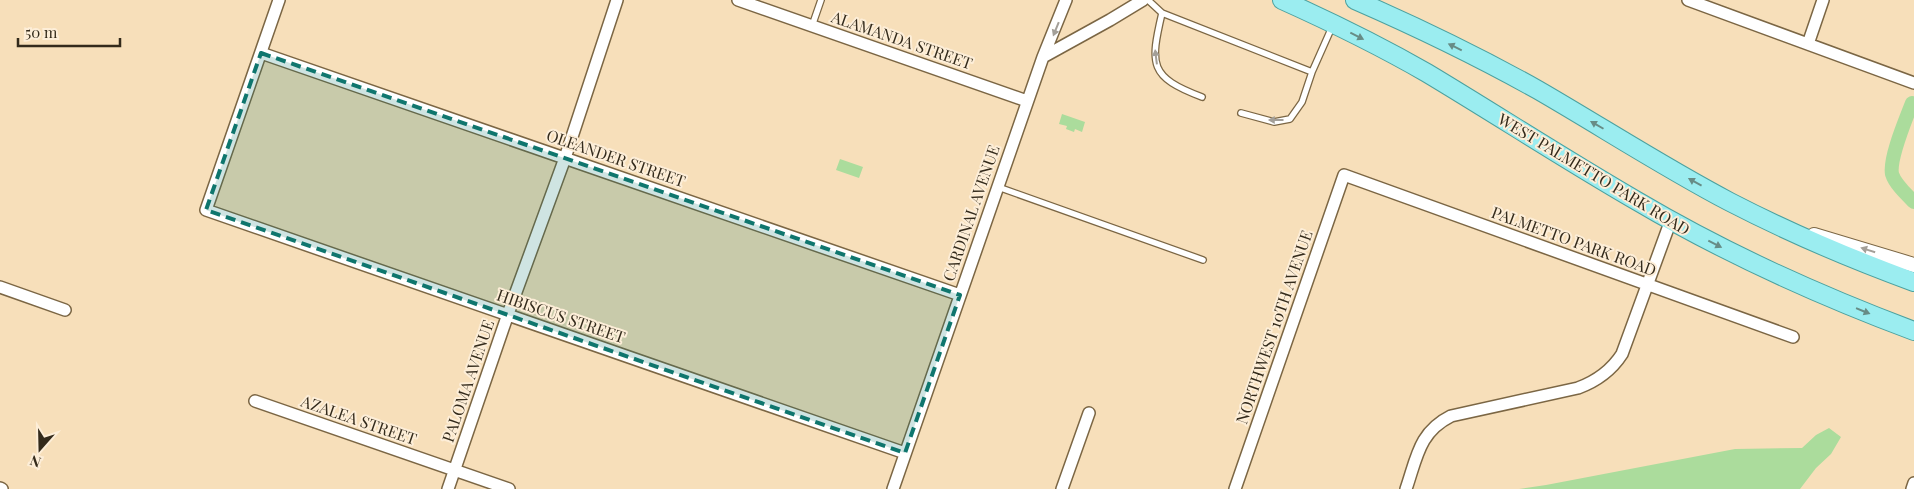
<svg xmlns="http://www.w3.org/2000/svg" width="1914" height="489" viewBox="0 0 1914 489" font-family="'Playfair Display',serif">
	<rect width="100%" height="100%" fill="#f7dfba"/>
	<path fill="#abdc9c" d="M1062 114 1085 122 1082 132 1075 129 1074 132 1066 129 1067 126 1059 124Z
		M840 159 863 167 859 178 836 170Z
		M1829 428 1841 437 1831 454 1816 468 1800 489H1519L1546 485 1735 449 1802 448 1816 435Z"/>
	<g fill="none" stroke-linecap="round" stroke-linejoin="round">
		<path stroke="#abdc9c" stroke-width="14" d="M1912 103C1906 119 1889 158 1892 174 1895 184 1907 195 1914 202"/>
		<g stroke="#7b6644" stroke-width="8">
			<path id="service" d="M1148 0 1162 13 1312 72 1332 27
				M1162 13C1150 65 1149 77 1202 97
				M812 26 821 0
				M1241 113 1274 122 1290 119 1302 102 1312 72
				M998 187 1203 260"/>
		</g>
		<g stroke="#7b6644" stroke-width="14">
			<path id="minor" d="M279 0 206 210 905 453
				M738 0 1027 101
				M1688 0 1914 83
				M1808 44 1823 0
				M261 53 960 295
				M1043 57 1066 0
				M0 287 65 310
				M255 401 509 489
				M0 488 2 489
				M448 489 508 314 565 158 617 0
				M893 489 1043 57 1110 20 1143 0
				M1062 489 1089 413
				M1235 489 1344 175 1793 337
				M1406 489C1417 457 1419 432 1451 416L1578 388C1597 381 1611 371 1622 354L1671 220
				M1912 489 1914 483"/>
		</g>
		<g stroke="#7b6644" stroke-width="16">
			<path id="tertiary" d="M1814 235 1914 265"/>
		</g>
		<g stroke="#4ca19f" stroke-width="20">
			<path id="primary" d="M1282 0C1331 22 1380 46 1427 73 1497 115 1566 160 1637 201 1725 253 1818 295 1914 331
				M1355 0C1417 27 1479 57 1538 90 1602 127 1665 168 1730 202 1790 233 1851 259 1914 282"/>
		</g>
		<use href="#service" stroke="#fff" stroke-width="5.5"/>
		<use href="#minor" stroke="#fff" stroke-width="11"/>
		<use href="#tertiary" stroke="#fff" stroke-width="14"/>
		<use href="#primary" stroke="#9bedf0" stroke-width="18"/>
	</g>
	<defs><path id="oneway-solid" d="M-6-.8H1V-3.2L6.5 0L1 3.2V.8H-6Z" transform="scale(1.25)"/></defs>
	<g fill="#a39f98">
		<use href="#oneway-solid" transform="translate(1056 29) rotate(112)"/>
		<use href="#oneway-solid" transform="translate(1156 57) rotate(-97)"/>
		<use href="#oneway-solid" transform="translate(1276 120) rotate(-180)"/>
		<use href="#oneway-solid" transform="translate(1868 250) rotate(-163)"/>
	</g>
	<g fill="#678c86">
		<use href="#oneway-solid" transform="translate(1357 36) rotate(27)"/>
		<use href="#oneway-solid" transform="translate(1455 47) rotate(-154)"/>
		<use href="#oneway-solid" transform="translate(1597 125) rotate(-150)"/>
		<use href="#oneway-solid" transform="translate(1695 182) rotate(-151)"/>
		<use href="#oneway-solid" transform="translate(1715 244) rotate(27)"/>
		<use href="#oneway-solid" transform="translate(1863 311) rotate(22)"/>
	</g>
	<path fill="#0f766e" fill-opacity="0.2" stroke="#0f766e" stroke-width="4" stroke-dasharray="10 6" stroke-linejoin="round" d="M261 53 960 295 905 453 206 210Z"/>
	<g text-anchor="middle" stroke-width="4" stroke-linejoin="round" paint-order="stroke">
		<g font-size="16" fill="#332a1b" stroke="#fdeed8">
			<text transform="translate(902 40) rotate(19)" y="6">ALAMANDA STREET</text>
			<text transform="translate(616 158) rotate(19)" y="6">OLEANDER STREET</text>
			<text transform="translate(1594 174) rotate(31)" y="6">WEST PALMETTO PARK ROAD</text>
			<text transform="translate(971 213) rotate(-71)" y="6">CARDINAL AVENUE</text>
			<text transform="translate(1574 241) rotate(20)" y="6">PALMETTO PARK ROAD</text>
			<text transform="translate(561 316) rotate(19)" y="6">HIBISCUS STREET</text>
			<text transform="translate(1274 327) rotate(-71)" y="6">NORTHWEST 10TH AVENUE</text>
			<text transform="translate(468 381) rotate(-71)" y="6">PALOMA AVENUE</text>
			<text transform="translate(359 420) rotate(19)" y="6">AZALEA STREET</text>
		</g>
	</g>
	<g transform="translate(40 449) rotate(200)" stroke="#fdeed8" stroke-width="4" paint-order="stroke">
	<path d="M0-4L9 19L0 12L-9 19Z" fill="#332a1b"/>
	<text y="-8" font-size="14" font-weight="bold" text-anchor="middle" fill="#332a1b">N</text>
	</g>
	<path d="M18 38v8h102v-8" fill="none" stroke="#332a1b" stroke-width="2.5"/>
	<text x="25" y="38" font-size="15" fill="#332a1b" stroke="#fdeed8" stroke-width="4" paint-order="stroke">50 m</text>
</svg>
